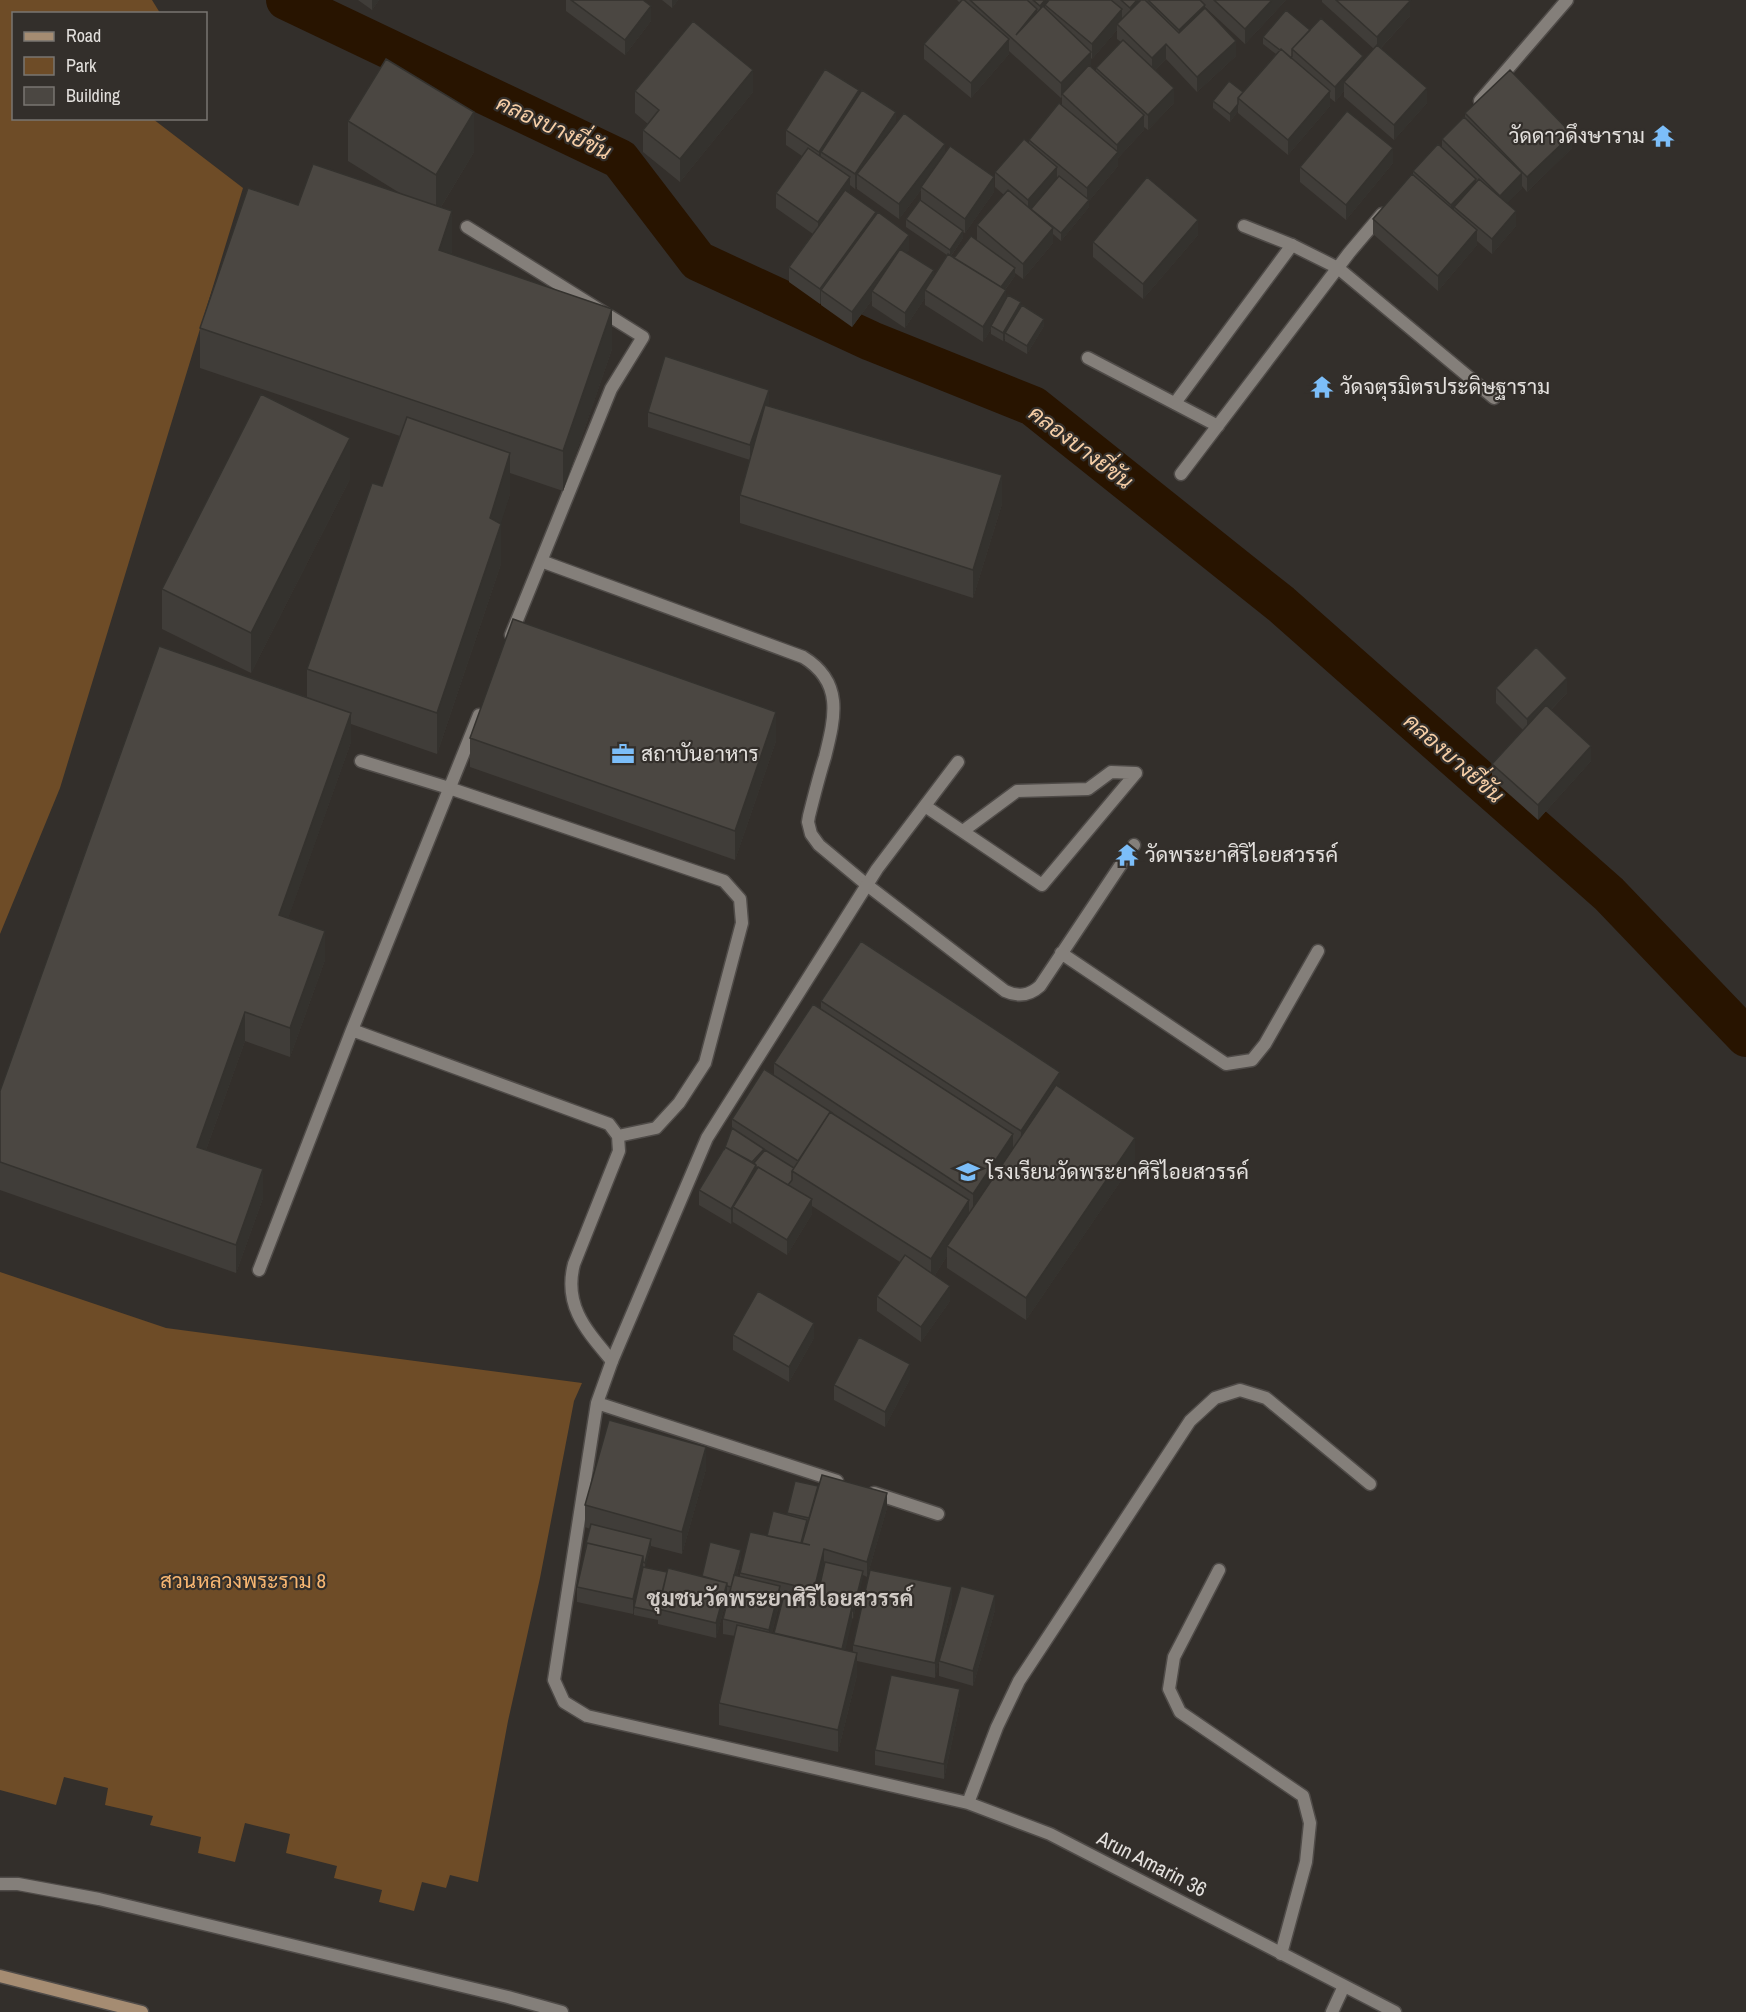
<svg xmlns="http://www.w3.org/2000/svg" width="1746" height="2012" viewBox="0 0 1746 2012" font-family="'Archivo Narrow',Sarabun,sans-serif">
	<rect width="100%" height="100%" fill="#332f2b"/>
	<path fill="#6e4c27" d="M0 0H152L160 13 14 14V118L153 119 243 188 60 788 0 934Z
		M0 1272 166 1328 582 1383 574 1401 540 1578 508 1721 478 1882 450 1875 446 1888 422 1882 414 1911 379 1902 382 1890 334 1878 337 1866 286 1853 290 1834 245 1823 235 1862 198 1853 201 1837 150 1825 153 1816 105 1805 108 1788 64 1777 56 1805 0 1790Z"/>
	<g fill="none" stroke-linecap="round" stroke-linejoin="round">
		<path stroke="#281400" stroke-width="40" d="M286 0 620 159 698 261 871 341 1033 406 1281 604 1609 894 1746 1037"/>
		<g stroke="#4f4b48" stroke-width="15">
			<path id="lane" d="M467 227 643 337 611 389 511 635
				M1175 403 1292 245
				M541 561 803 657C844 682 835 717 825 757 819 776 814 796 809 816L808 822 811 834 819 845 867 885 1005 991C1018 997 1029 996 1040 986L1134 845
				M479 715 352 1030 609 1124 618 1136 619 1151 574 1264C563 1306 587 1331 612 1361
				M361 761 449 788 724 881 740 899 742 923 705 1063 679 1103 656 1128 618 1136
				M925 806 1042 885 1136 773
				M963 831 1017 791 1088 789 1111 772 1136 773
				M1061 953 1226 1064 1252 1060 1265 1044 1318 951
				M259 1270 352 1030
				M1219 1570 1174 1657 1169 1689 1180 1712 1303 1796 1310 1823 1306 1862 1281 1954
				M0 1884H18L99 1899 508 1997 562 2012"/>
		</g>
		<g stroke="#4f4b48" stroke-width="15">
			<path id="street" d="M1480 101 1567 0
				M1244 226 1292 245 1338 268 1494 398
				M1088 358 1218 426
				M1181 474 1349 253 1382 214
				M958 762 877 869 707 1138 612 1361 597 1403 554 1680 564 1702 587 1716 968 1803 1050 1834 1395 2012
				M597 1403 837 1481
				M874 1493 938 1514
				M968 1803 997 1727 1019 1681 1190 1421 1215 1398 1240 1390 1266 1398 1370 1484
				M1332 2012 1344 1986"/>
		</g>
		<g stroke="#4f4b48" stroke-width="15">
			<path id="secondary" d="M0 1976 142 2012"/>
		</g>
		<use href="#lane" stroke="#847f7a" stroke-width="12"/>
		<use href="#street" stroke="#847f7a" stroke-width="12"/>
		<use href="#secondary" stroke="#a58c72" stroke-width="12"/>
	</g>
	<path fill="#403d39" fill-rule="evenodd" d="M358 0H379L372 10Z
		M566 0H643L651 21 625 55 566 11Z
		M662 0H678L672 8Z
		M957 0H1286L1245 44 1205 7V8L1236 56 1197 92 1166 59 1155 70 1174 103 1148 130 1144 127V130L1118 158V166L1089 201V207L1061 241 1053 234V243L1023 279 1015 273V276L1005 290 1006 299 1021 307 1044 326 1027 354 1005 341V338L1003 341 991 334V329L983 342 925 305V298L905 328 872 306V300L852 327 821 305V303L820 304 789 282V267L813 234 776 208V193L802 156 786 145V130L859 94 896 123 945 154 994 192 965 233 963 232V238L951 256 954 258 977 240V225L1004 195 995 187V172L1029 143V140L1062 105V97L1061 98 1009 51V54L971 98 924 59V44L960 3ZM1117 30V39L1121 42 1096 68V71L1091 67V58L1092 59ZM850 185 855 189 857 186V189L899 219 921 190V201L906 219V227L947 255 934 277 906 253 909 250 876 214 850 193Z
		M1322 0H1408L1410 16 1381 48 1427 103 1394 140 1344 97V91L1335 102 1330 98V106L1288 155 1238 113V111L1230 122 1213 108V101L1243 92 1276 54 1263 44V37L1310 30 1363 61 1374 49 1322 2Z
		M635 91 753 92 680 182 643 152V130L648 124 635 113Z
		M1465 113 1572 148 1527 192 1522 186V188L1507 203 1516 226 1492 254 1477 241V245L1438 291 1373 234V219L1413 175V171L1442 147V139L1465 118Z
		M348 121 474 152 441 207 452 251 451 254 612 349 563 491 510 473V494L500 524 501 564 437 754 351 724V742L288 918 325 960 290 1057 245 1041 206 1150 263 1198 236 1273 0 1190V1091L307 698V669L382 486 400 436 200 368V328L403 195 348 161Z
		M1393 163 1346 220 1300 182V167Z
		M1198 235 1143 299 1093 257V242Z
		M769 405V406L1002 504 973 598 740 523V495L750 460 648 427V412Z
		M350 479 251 673 162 629V589Z
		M1496 688 1567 693 1551 710 1591 761 1538 820 1492 779V764L1523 730 1496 703Z
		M470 738 776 741 735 860 470 767Z
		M821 1001 1060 1088 1135 1160 1026 1320 947 1268V1256L935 1275 950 1301 921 1342 877 1311V1296L900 1262 812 1206V1214L787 1255 733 1222V1220L731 1224 699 1205V1190L724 1150 732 1129V1119L774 1076V1063L821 1009Z
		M733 1335 814 1338 789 1382 733 1350Z
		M910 1379 885 1427 834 1400V1385Z
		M706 1469 682 1554 651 1546 645 1567 667 1572 702 1576 741 1557 737 1575 740 1576V1573L767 1536 787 1515V1513L818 1489 887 1508 867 1577 863 1575 853 1619 852 1618 845 1650 853 1652V1645L952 1602 935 1678 857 1661V1675L838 1752 719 1725V1703L735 1636 723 1634V1619L729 1594 727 1593V1598L716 1638 658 1624V1620L634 1615V1607L637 1596 633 1614 577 1602V1587L590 1529 585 1527V1505ZM824 1564 817 1598H816ZM780 1597 783 1598 774 1634 772 1633 780 1601Z
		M995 1610 973 1686 939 1676V1661Z
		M960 1704 944 1779 875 1765V1750Z"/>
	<path fill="#34322e" d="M372 0H379L372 10Z
		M672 0H678L672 8Z
		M1045 0H1058L1045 5V15L1040 21V6Z
		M1137 0H1144L1130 23V8Z
		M1272 0H1286L1245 44V29Z
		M1410 1V16L1377 52V37Z
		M1205 5V20L1179 45V30Z
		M651 6V21L625 55V40Z
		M1037 9V24L1016 35Z
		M1122 9V24H1117V30L1092 59V44Z
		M1009 39V54L971 98V83Z
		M1236 41V56L1197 92V77Z
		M1166 44V59L1152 73V58Z
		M1091 52V67L1062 94 1061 98V83Z
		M1363 56V70L1344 82V91L1335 102V87Z
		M753 70V92L680 182V159Z
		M1174 88V103L1148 130V115Z
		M1427 88V103L1394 140V125Z
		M859 90V105L821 152V164L819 167V152Z
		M1330 91V106L1288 155V140Z
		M1238 104V111L1230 122V114Z
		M474 112V152L436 215V175Z
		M896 112V127L857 174V186L855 189V174Z
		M1144 115V130L1118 158V166L1089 201V207L1061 241V233L1087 202V188L1117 153V145Z
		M1572 134V148L1527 192V177Z
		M945 144V159L921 187V190L899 219V204Z
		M1393 148V163L1346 220V205Z
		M1057 167V182L1028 215V200Z
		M1522 173V188L1500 211V196Z
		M850 177V192L818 237V222Z
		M994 177V192L965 233V219Z
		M1476 179V194L1454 207V217L1451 220V205Z
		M452 211V251L439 290V250Z
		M1516 211V226L1492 254V239Z
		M876 212V227L821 290V303L820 304V289Z
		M1198 220V235L1143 299V284Z
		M1053 228V243L1023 279V264Z
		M1477 230V245L1438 291V276Z
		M963 231V238L950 257V250Z
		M909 235V250L876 294 872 291V300L852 327V312Z
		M1015 268V276L998 299V291Z
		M934 270V285L925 290V298L905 328V313Z
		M1006 290V305L991 326V329L983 342V327Z
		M1021 302V310L1005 333V338L1003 341V333Z
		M612 309V349L563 491V451Z
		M1044 319V326L1027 354V346Z
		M769 390V405L750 460V445Z
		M350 438V479L251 673V633Z
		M510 453V494L498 533 501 524V564L437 754V713L490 518Z
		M1002 475V504L973 598V570Z
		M1567 678V693L1527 734V719Z
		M776 712V741L735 860V831Z
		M351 713V742L279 944V915Z
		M1591 746V761L1538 820V805Z
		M325 931V960L290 1057V1028Z
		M245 1012V1041L197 1175V1147Z
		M1060 1072V1094L1021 1153V1131Z
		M1013 1134V1157L973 1216V1194Z
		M1135 1138V1160L1026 1320V1298Z
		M764 1149V1156L756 1180 733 1207V1220L731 1224V1209L750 1166Z
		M263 1169V1198L236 1273V1245Z
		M812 1199V1214L787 1255V1240Z
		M969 1200V1222L947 1246V1256L931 1281V1259Z
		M950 1286V1301L921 1342V1327Z
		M814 1323V1338L789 1382V1367Z
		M910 1364V1379L885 1427V1412Z
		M706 1447V1469L682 1554V1532Z
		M887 1493V1508L867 1577V1562Z
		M651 1539V1546L645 1570V1563Z
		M824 1549V1564L814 1605V1590Z
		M741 1550V1557L732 1595V1587Z
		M643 1556V1571L633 1614V1599Z
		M863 1571V1578L853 1619V1611Z
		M727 1583V1598L716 1638V1623Z
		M780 1586V1601L769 1645V1630Z
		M952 1587V1602L935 1678V1663Z
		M995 1595V1610L973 1686V1671Z
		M852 1607V1622L842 1664V1649Z
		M857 1653V1675L838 1752V1730Z
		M960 1689V1704L944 1779V1764Z"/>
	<path fill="#4b4742" stroke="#34322e" stroke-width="1.5" d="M571 0H643L651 6 625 40Z
		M962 0H964L1009 39 971 83 924 44Z
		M970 0H1027L1037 9 1016 35 1043 6 1091 52 1061 83Z
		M1033 0H1045L1040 6Z
		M1049 0H1111L1122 9 1092 44 1045 5Z
		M1121 0H1137L1130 8Z
		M1141 0H1145L1179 33 1205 8 1236 41 1197 77 1166 44 1152 58 1117 24Z
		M1148 0H1200L1205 5 1179 30Z
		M1214 0H1272L1245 29Z
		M1336 0H1408L1410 1 1377 37Z
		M1286 10 1310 30 1292 49V56L1291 58 1281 49 1280 50 1263 37Z
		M1321 18 1363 56 1335 87 1292 49Z
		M693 21 753 70 680 159 643 130 659 110 635 91Z
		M1123 40 1174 88 1148 115 1096 68Z
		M1377 45 1427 88 1394 125 1344 82Z
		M1281 49 1330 91 1288 140 1238 98Z
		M386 59 474 112 436 175 348 121Z
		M1089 65 1144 115 1117 145 1062 94Z
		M825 69 859 90 819 152 786 130Z
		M1510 70 1572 134 1527 177 1465 113Z
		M1229 81 1243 92 1238 98V104L1230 114 1213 101Z
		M862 90 896 112 855 174 821 152Z
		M1059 103 1118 152 1087 188 1029 140Z
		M1347 111 1393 148 1346 205 1300 167Z
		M904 113 945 144 899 204 857 174Z
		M1464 117 1522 173 1500 196 1442 139Z
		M1024 139 1057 167 1028 200 995 172Z
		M1438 144 1476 179 1451 205 1413 171Z
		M950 146 994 177 965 219 921 187Z
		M808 148 850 177 818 222 776 193Z
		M313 164 452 211 439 250 612 309 563 451 200 328 248 188 298 205Z
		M1412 174 1477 230 1438 276 1373 219Z
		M1059 176 1089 200 1061 233 1031 209Z
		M1147 177 1198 220 1143 284 1093 242Z
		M1479 179 1516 211 1492 239 1454 207Z
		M845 190 876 212 820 289 789 267Z
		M1008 190 1053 228 1023 264 977 225Z
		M920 200 963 231 950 250 906 219Z
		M878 212 909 235 852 312 821 290Z
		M971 236 1015 268 1001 287 954 258Z
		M900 249 934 270 905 313 872 291Z
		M948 254 1006 290 983 327 925 290Z
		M1008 295 1021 302 1003 333 991 326Z
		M1022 305 1044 319 1027 346 1005 333Z
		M665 356 769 390 750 445 648 412Z
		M261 394 350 438 251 633 162 589Z
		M765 405 1002 475 973 570 740 495Z
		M407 417 510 453 490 518 501 524 437 713 307 669 372 483 382 486Z
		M513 619 776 712 735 831 470 738Z
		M159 646 351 713 279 915 325 931 290 1028 245 1012 197 1147 263 1169 236 1245 0 1162V1091Z
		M1536 647 1567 678 1527 719 1496 688Z
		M1546 705 1591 746 1538 805 1492 764Z
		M861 941 1060 1072 1021 1131 821 1001Z
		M813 1004 1013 1134 973 1194 774 1063Z
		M764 1069 831 1112H830L798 1161 732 1119Z
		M1056 1085 1135 1138 1026 1298 947 1246Z
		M830 1112 969 1200 931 1259 792 1171Z
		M732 1128 764 1149 752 1162 725 1147 724 1150Z
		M725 1147 756 1165 731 1209 699 1190Z
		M765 1150 794 1168 792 1171V1180L788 1185 758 1167 756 1169V1165L754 1163Z
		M758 1167 812 1199 787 1240 733 1207Z
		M905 1255 950 1286 921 1327 877 1296Z
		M758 1291 814 1323 789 1367 733 1335Z
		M859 1337 910 1364 885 1412 834 1385Z
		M609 1420 706 1447 682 1532 585 1505Z
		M822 1475 887 1493 867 1562 824 1549 814 1590 740 1573 750 1532 810 1545 802 1543Z
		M795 1481 818 1486 809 1518 787 1513Z
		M773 1511 807 1520 801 1543 767 1536Z
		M591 1524 651 1539 645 1563 643 1562V1556L587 1543 586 1548 585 1547Z
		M710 1542 741 1550 731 1587 727 1586V1583L702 1576Z
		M587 1543 643 1556 633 1599 577 1587Z
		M825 1562 863 1571 853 1611H852V1607L817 1598Z
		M643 1567 667 1572 658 1612 634 1607Z
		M668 1568 727 1583 716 1623 658 1609Z
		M870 1570 952 1587 935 1663 853 1645Z
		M734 1575 780 1586 769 1630 723 1619Z
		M961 1586 995 1595 973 1671 939 1661Z
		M785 1591 852 1607 842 1649 774 1633Z
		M737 1625 857 1653 838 1730 719 1703Z
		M891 1675 960 1689 944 1764 875 1750Z"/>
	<defs>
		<g id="temple-bare" transform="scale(1.8)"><path d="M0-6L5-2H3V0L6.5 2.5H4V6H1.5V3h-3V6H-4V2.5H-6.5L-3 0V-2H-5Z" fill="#7cbef9" stroke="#332f2b" stroke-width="2.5" paint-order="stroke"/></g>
		<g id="office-bare" transform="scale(1.8)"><path d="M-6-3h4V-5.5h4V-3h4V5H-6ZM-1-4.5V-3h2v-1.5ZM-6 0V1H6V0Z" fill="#7cbef9" stroke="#332f2b" stroke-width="2.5" paint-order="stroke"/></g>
		<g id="school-bare" transform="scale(1.8)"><path d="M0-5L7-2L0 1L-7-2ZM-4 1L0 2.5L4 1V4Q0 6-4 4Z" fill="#7cbef9" stroke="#332f2b" stroke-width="2.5" paint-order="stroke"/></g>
	</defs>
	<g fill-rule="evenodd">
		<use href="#temple-bare" x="1663" y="136"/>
		<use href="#temple-bare" x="1322" y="387"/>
		<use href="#office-bare" x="623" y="754"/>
		<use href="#temple-bare" x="1127" y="855"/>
		<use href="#school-bare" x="968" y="1172"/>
	</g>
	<g text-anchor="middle" stroke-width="4.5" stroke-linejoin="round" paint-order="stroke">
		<g font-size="21" fill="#e3e0dd" stroke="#332f2b" text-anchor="start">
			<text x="1645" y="143" text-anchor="end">วัดดาวดึงษาราม</text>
			<text x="1340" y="394">วัดจตุรมิตรประดิษฐาราม</text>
			<text x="641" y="761">สถาบันอาหาร</text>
			<text x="1145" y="862">วัดพระยาศิริไอยสวรรค์</text>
			<text x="986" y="1179">โรงเรียนวัดพระยาศิริไอยสวรรค์</text>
		</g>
		<g font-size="21" fill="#f7b671" stroke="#332f2b">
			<text x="243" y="1588">สวนหลวงพระราม 8</text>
		</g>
		<g font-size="21" fill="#e3e0dd" stroke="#332f2b">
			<text transform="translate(1152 1864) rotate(27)" y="7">Arun Amarin 36</text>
		</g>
		<g font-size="22" font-style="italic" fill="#f7cfa7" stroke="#332f2b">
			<text transform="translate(554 127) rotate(25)" y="8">คลองบางยี่ขัน</text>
			<text transform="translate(1081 447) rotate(37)" y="8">คลองบางยี่ขัน</text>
			<text transform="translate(1454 758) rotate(41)" y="8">คลองบางยี่ขัน</text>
		</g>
		<g font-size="22" font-weight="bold" fill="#d0cac5" stroke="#332f2b">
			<text x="780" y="1606">ชุมชนวัดพระยาศิริไอยสวรรค์</text>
		</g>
	</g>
	<rect x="12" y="12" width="195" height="108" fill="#332f2b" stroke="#797672" stroke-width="1.5"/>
	<rect x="24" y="32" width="30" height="9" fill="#a58c72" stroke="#797672" stroke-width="1.5"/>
	<text x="66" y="42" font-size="18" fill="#e3e0dd">Road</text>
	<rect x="24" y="57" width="30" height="18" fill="#6e4c27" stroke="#797672" stroke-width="1.5"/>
	<text x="66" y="72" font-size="18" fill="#e3e0dd">Park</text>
	<rect x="24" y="87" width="30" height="18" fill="#4b4742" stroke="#797672" stroke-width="1.5"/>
	<text x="66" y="102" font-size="18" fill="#e3e0dd">Building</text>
</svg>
